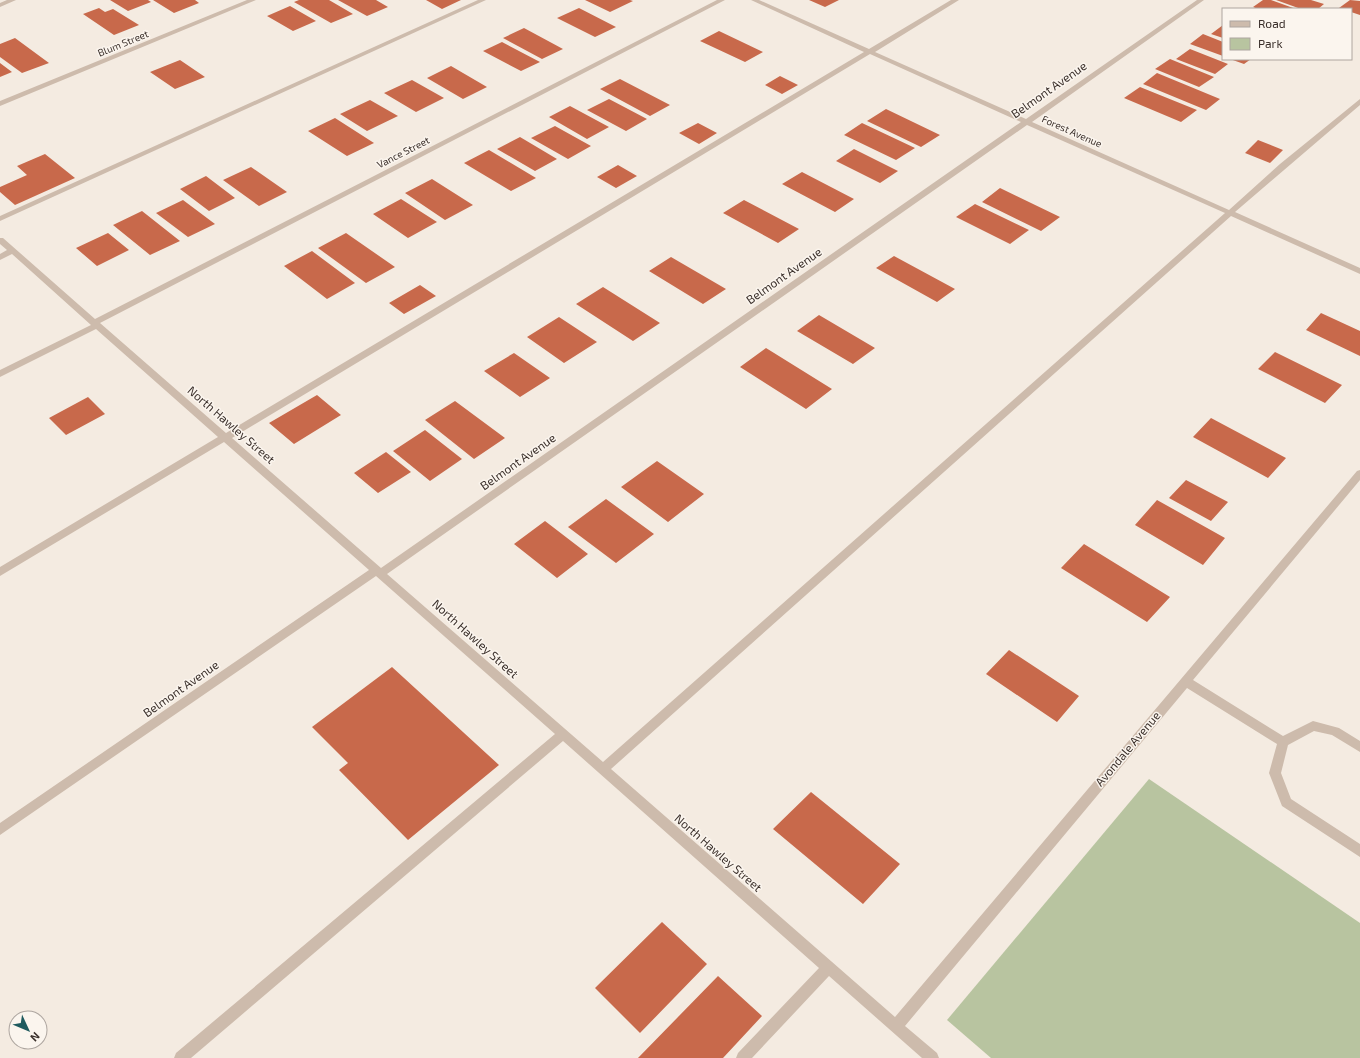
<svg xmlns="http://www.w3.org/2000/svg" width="1360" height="1058" viewBox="0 0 1360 1058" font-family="'Exo 2',sans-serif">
	<rect width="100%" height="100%" fill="#f4ebe1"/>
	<path fill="#b8c4a0" d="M1149 779 1360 923V1058H991L947 1020Z"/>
	<path fill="#c8694b" d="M110 0H148L151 2 128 11Z
		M153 0H195L199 3 174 13Z
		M299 0H329L353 14 331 23 294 2Z
		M338 0H376L388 7 367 16Z
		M426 0H461L442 9Z
		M585 0H630L633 1 610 12Z
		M809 0H839L825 7Z
		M1263 0H1271L1296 9H1258L1253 7Z
		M1276 0H1311L1324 4 1318 9H1301Z
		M1350 0 1360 1V15L1351 12V9L1339 8Z
		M290 6 316 21 293 31 267 16Z
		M99 8 105 12 113 9 139 25 114 35 83 14Z
		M579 8 616 27 595 37 557 18Z
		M1223 25V38L1211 34Z
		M524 28 563 49 542 59 503 38Z
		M719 31 763 52 745 62 700 41Z
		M1203 34 1223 42V56L1190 44Z
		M15 38 49 63 22 73 0 57V44Z
		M502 42 540 62 521 71 483 51Z
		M1190 49 1228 64 1215 74 1176 59Z
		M1170 59 1214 77 1199 87 1155 69Z
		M1230 59H1251L1244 64Z
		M180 60 205 77 175 89 150 72Z
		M0 63 12 72 0 77Z
		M451 66 487 87 463 99 427 78Z
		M1157 73 1220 99 1206 110 1143 84Z
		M780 76 798 85 782 94 765 85Z
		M620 79 670 105 650 116 600 89Z
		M412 80 444 98 416 112 384 93Z
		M1140 87 1197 110 1181 122 1124 98Z
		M609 99 647 119 626 131 587 110Z
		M370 100 398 116 367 131 340 114Z
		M570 106 609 127 587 139 549 117Z
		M886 109 940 135 921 147 867 121Z
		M335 118 374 143 347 156 308 131Z
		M698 123 717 133 699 144 679 133Z
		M862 123 915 148 896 160 844 135Z
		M555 126 591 146 568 159 531 138Z
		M520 137 557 159 535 171 497 149Z
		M1258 140 1283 150 1270 163 1245 153Z
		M854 149 898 171 880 183 836 161Z
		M489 150 536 178 511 191 464 163Z
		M45 154 75 178 15 205 0 192V187L27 175 17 166Z
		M618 165 637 176 616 188 597 177Z
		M251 167 287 192 259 206 223 180Z
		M802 172 854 199 835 212 782 184Z
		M206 176 235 198 209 211 180 189Z
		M432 179 473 205 445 220 405 193Z
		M1000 188 1060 217 1041 231 982 202Z
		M401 199 437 222 408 238 373 214Z
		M183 200 215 224 188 237 156 213Z
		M744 200 799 229 778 243 723 213Z
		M975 204 1029 230 1010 244 956 217Z
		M142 211 180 241 150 255 113 225Z
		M108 233 129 250 97 266 76 248Z
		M346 233 395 267 366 283 318 248Z
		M312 251 355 283 327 299 284 266Z
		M894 256 955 289 937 302 876 268Z
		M671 257 726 289 703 304 649 271Z
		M420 285 436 296 404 314 389 303Z
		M603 287 660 323 633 341 576 304Z
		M1321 313 1360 331V356L1306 330Z
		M819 315 875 348 853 364 797 331Z
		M559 317 597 342 564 363 527 337Z
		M766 348 832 389 806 409 740 367Z
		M1275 352 1342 385 1325 403 1258 369Z
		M514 353 550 378 520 397 484 371Z
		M317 395 341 415 294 444 269 423Z
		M88 397 105 414 66 435 49 418Z
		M455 401 505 438 474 459 425 420Z
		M1211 418 1286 458 1268 478 1193 437Z
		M425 430 462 459 430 481 393 451Z
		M386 452 411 472 378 493 354 473Z
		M657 461 704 494 668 522 621 487Z
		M1186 480 1228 502 1211 521 1169 498Z
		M606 499 654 534 616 563 568 527Z
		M1157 500 1225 538 1203 565 1135 525Z
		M545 521 588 554 557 578 514 544Z
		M1084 544 1170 597 1147 622 1061 568Z
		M1009 650 1079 696 1057 722 986 674Z
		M392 667 499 765 408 840 339 770 348 763 312 727Z
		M811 792 900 864 863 904 773 829Z
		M662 922 707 964 640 1033 595 988Z
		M718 976 762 1016 723 1058H638Z"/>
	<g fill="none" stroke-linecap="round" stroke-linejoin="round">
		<path fill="#cdbbac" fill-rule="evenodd" d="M7 0H16L0 7V3Z
			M247 0H256L0 106V101Z
			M478 0H486L0 221V216Z
			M717 0H725L100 323 226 433 864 52 751 0H759L869 49 951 0H959L875 52 1026 119 1197 0H1204L1032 122 1229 210 1280 164 1360 99V105L1235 212 1360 268V274L1231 216 611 769 895 1017 1357 471 1360 470V480L1193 680 1283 736 1313 721 1339 728 1360 741V752L1332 735 1314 731 1288 745 1281 773 1291 799 1360 844V857L1282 806 1269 773 1277 744 1187 688 905 1026 937 1053 939 1058H922L829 976 752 1058H736L738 1053 819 968 563 741 191 1058H174L176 1053 555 734 376 576 0 835V823L369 570 224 442 0 576V567L218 437 96 329 0 377V370L91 325 12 254 0 260V254L7 250 0 244V238H3L95 319ZM870 54 1021 122 381 568 232 438ZM1027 125 1225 213 603 762 387 574Z"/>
	</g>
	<g text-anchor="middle" stroke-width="3" stroke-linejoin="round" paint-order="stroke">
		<g font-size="10" fill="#3b302b" stroke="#fbf5ee">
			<text transform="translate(123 43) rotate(-22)" y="4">Blum Street</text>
			<text transform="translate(1072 131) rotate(24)" y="4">Forest Avenue</text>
			<text transform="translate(403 152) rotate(-27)" y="4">Vance Street</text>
		</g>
		<g font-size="12" fill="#3b302b" stroke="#fbf5ee">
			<text transform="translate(1049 90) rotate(-35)" y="4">Belmont Avenue</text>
			<text transform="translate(784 276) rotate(-35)" y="4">Belmont Avenue</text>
			<text transform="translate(231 425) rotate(41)" y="4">North Hawley Street</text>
			<text transform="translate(518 462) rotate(-35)" y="4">Belmont Avenue</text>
			<text transform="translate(475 639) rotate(42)" y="4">North Hawley Street</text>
			<text transform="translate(181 689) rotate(-35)" y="4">Belmont Avenue</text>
			<text transform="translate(1128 749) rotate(-50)" y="4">Avondale Avenue</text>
			<text transform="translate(718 853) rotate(41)" y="4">North Hawley Street</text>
		</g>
	</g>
	<rect x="1222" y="8" width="130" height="52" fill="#fbf5ee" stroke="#aea6a0"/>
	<rect x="1230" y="21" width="20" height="6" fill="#cdbbac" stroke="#aea6a0"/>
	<text x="1258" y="28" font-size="12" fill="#3b302b">Road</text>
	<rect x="1230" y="38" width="20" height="12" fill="#b8c4a0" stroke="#aea6a0"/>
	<text x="1258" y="48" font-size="12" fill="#3b302b">Park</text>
	<g transform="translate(28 1030) rotate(134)"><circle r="19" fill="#fbf5ee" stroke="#aea6a0"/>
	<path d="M0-3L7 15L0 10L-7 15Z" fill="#1f5a5e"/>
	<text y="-6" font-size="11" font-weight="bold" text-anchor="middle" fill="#3b302b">N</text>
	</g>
</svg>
